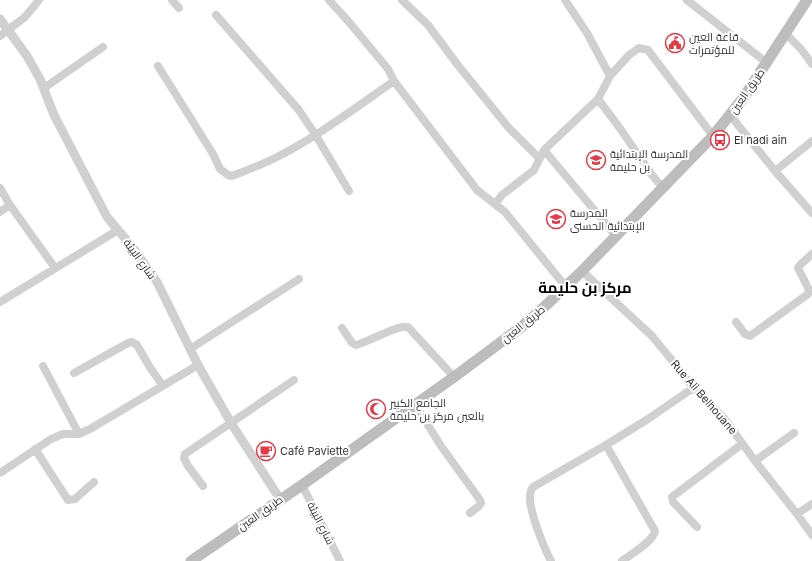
<svg xmlns="http://www.w3.org/2000/svg" width="812" height="561" viewBox="0 0 812 561" font-family="Inter,Cairo,sans-serif">
	<rect width="100%" height="100%" fill="#fff"/>
	<g fill="none" stroke-linecap="round" stroke-linejoin="round">
		<path stroke="#d0d0d0" stroke-width="8" d="M172 0 179 8
			M329 0 349 22 388 69 394 81 477 190 505 212 566 287
			M402 0 428 25 457 64 508 127 539 158
			M565 0 587 33 610 76
			M687 0 767 63
			M216 15 298 109 315 134 349 191
			M786 34 801 49 812 64
			M0 36 25 17 39 0
			M158 66 213 154 220 169 228 175 232 176C247 170 261 165 275 158 317 137 355 108 394 81
			M44 88 103 47
			M598 99 619 127 652 175 663 188
			M730 115 775 171 812 213
			M544 150 616 236
			M775 171 812 141
			M0 188 10 205 0 212
			M495 204 502 195 534 170 544 150 598 99 610 76 629 55 639 48 648 50 713 136
			M10 205 55 268
			M582 271 652 336 675 364 693 388 724 418 755 461 797 514 812 535
			M0 302 118 230
			M736 322 745 334 750 336 808 294 809 290 798 268 801 264 812 254
			M342 328 352 343 356 345C369 342 398 324 408 327L454 377
			M190 349 299 279
			M43 366 79 434
			M74 373 128 343 132 342 137 345 149 366 163 386
			M415 404 441 446 480 500 481 503 479 506 470 513
			M606 445 655 531C653 542 631 554 622 561
			M35 449 68 500 75 499 94 482
			M755 461 794 433
			M0 473 51 439 63 434H79L90 429 198 365
			M302 485 340 561
			M203 486 188 466 184 458 185 454 294 380
			M797 514 812 504
			M697 527 673 502 672 497 742 444
			M551 561C544 548 529 511 530 496 530 493 531 490 533 487L606 445 648 419 693 388"/>
		<path stroke="#d0d0d0" stroke-width="9" d="M0 19 27 56 40 79 54 115 107 217 134 249 157 282 198 365 231 423 280 499"/>
		<path stroke="#bdbdbd" stroke-width="11" d="M191 561 302 485 454 377 520 328 541 310 582 271 713 136 744 97 807 0"/>
	</g>
	<defs>
		<g id="civic-ring" transform="scale(1)"><circle r="9.5" fill="#fff" stroke="#e63946" stroke-width="1.5"/><path d="M-.6-6.5H3V-4.5H.6V-3L4-1V1h2V6H-6V1h2V-1L-.6-3ZM-1.2 2.5V6h2.4V2.5Z" fill="#e63946"/></g>
		<g id="bus-ring" transform="scale(1)"><circle r="9.5" fill="#fff" stroke="#e63946" stroke-width="1.5"/><path d="M-5-6H5V4H4V6H2V4H-2V6H-4V4H-5ZM-3.5-4V0h7V-4ZM-3.5 1.2v1.5H-2V1.2ZM2 1.2v1.5H3.5V1.2Z" fill="#e63946"/></g>
		<g id="school-ring" transform="scale(1)"><circle r="9.5" fill="#fff" stroke="#e63946" stroke-width="1.5"/><path d="M0-5L7-2L0 1L-7-2ZM-4 1L0 2.5L4 1V4Q0 6-4 4Z" fill="#e63946"/></g>
		<g id="mosque-ring" transform="scale(1)"><circle r="9.5" fill="#fff" stroke="#e63946" stroke-width="1.5"/><path d="M3.5-4.9A6 6 0 1 0 3.5 4.9A5 5 0 1 1 3.5-4.9Z" fill="#e63946"/></g>
		<g id="cafe-ring" transform="scale(1)"><circle r="9.5" fill="#fff" stroke="#e63946" stroke-width="1.5"/><path d="M-5.5-4.5H6V0H3Q3 3.5 0 3.5H-2.5Q-5.5 3.5-5.5 0ZM3-3.2v2h1.7v-2ZM-6 4.5H4V6H-6Z" fill="#e63946"/></g>
	</defs>
	<g fill-rule="evenodd">
		<use href="#civic-ring" x="675" y="43"/>
		<use href="#bus-ring" x="720" y="140"/>
		<use href="#school-ring" x="596" y="160"/>
		<use href="#school-ring" x="556" y="219"/>
		<use href="#mosque-ring" x="376" y="409"/>
		<use href="#cafe-ring" x="266" y="451"/>
	</g>
	<g text-anchor="middle" stroke-width="4" stroke-linejoin="round" paint-order="stroke">
		<g font-size="11" fill="#333" stroke="#fff" text-anchor="start">
			<text x="689" y="41">قاعة العين<tspan x="689" dy="13">للمؤتمرات</tspan></text>
			<text x="734" y="144">El nadi ain</text>
			<text x="610" y="158">المدرسة الإبتدائية<tspan x="610" dy="13">بن حليمة</tspan></text>
			<text x="570" y="217">المدرسة<tspan x="570" dy="13">الإبتدائية الحسنى</tspan></text>
			<text x="390" y="407">الجامع الكبير<tspan x="390" dy="13">بالعين مركز بن حليمة</tspan></text>
			<text x="280" y="455">Café Paviette</text>
		</g>
		<g font-size="11" fill="#333" stroke="#fff">
			<text transform="translate(747 91) rotate(-55)" y="4">طريق العين</text>
			<text transform="translate(140 259) rotate(54)" y="4">شارع البيئة</text>
			<text transform="translate(523 324) rotate(-39)" y="4">طريق العين</text>
			<text transform="translate(704 397) rotate(49)" y="4">Rue Ali Belhouane</text>
			<text transform="translate(260 513) rotate(-35)" y="4">طريق العين</text>
			<text transform="translate(321 523) rotate(63)" y="4">شارع البيئة</text>
		</g>
		<g font-size="15" font-weight="bold" fill="#000" stroke="#fff">
			<text x="585" y="293">مركز بن حليمة</text>
		</g>
	</g>
</svg>
